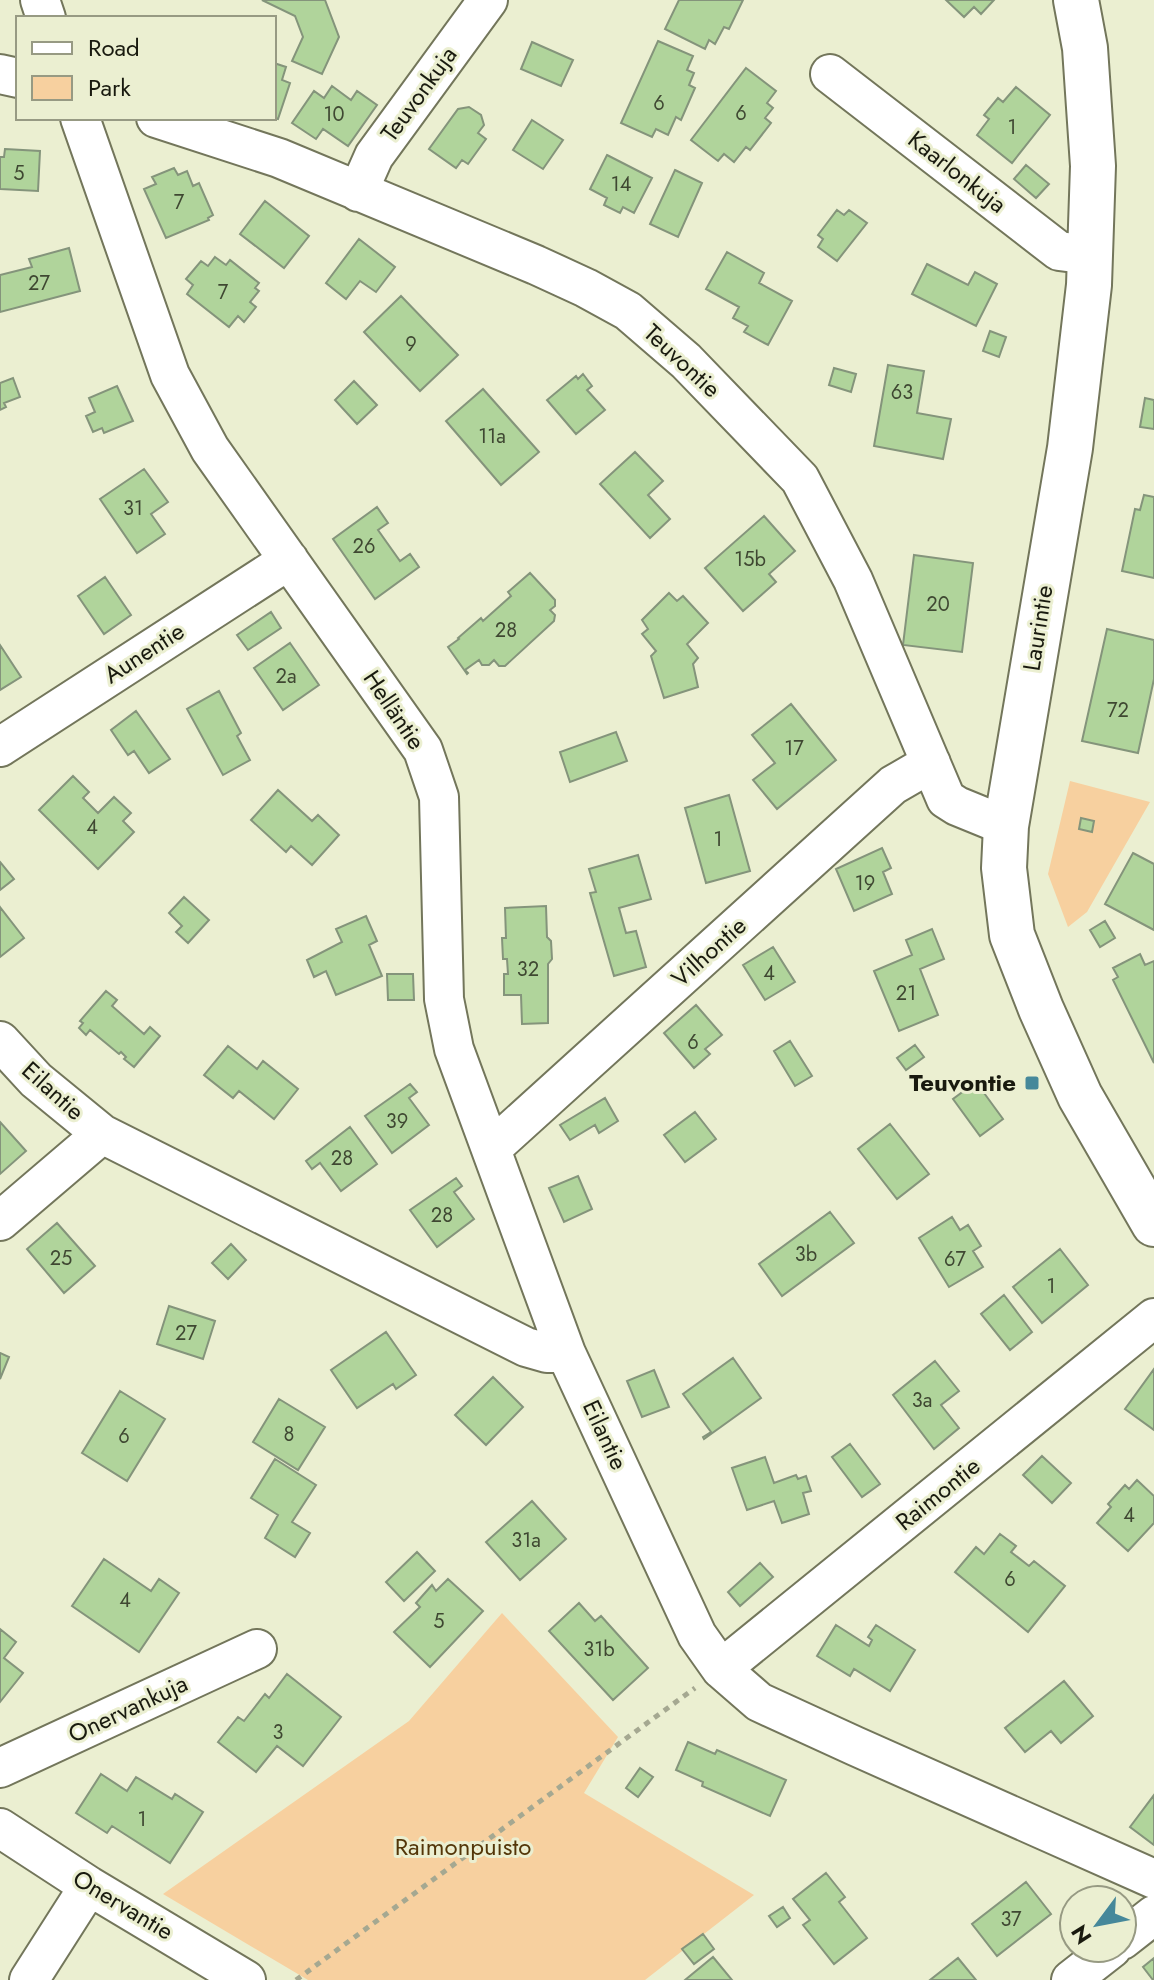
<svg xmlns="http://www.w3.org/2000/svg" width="1154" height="1980" viewBox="0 0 1154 1980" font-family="Jost,sans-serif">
	<rect width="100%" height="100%" fill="#ebefd1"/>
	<path fill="#f7d09f" d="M1070 781 1150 802 1087 912 1068 927 1048 874Z
		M502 1613 618 1737 584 1793 754 1895 645 1980H308L163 1894 409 1721Z"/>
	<path fill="#b0d49b" stroke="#84947b" stroke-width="2" d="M262 0H325L339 37 322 74 292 61 303 37 295 16Z
		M679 0H743L729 29 724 27 715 44 709 40 705 49 665 29Z
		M946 0H994L981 14 974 7 964 17Z
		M658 41 693 56 687 70 694 73 689 85 695 88 681 120 676 117 668 135 656 129 652 137 621 123Z
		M532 42 573 60 561 86 521 69Z
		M274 63 286 67 282 80 290 83 278 119 274 118Z
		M746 68 776 91 767 103 773 108 765 118 771 123 750 150 746 147 734 162 724 154 718 161 691 140Z
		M332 86 351 100 357 91 377 105 348 146 323 129 316 139 292 123 314 91 324 98Z
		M1016 87 1050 115 1012 163 977 135 989 119 984 115 998 98 1003 102Z
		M469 107 481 115 484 125 478 133 486 139 468 164 462 160 456 168 429 149 458 109Z
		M532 120 563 140 543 169 513 150Z
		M5 149 40 151 38 191 0 189V157H4Z
		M607 155 652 178 634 213 623 207 620 213 604 205 607 198 590 189Z
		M1026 165 1049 184 1036 198 1014 179Z
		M174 168 178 175 187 171 193 186 199 183 213 215 208 218 209 220 166 238 144 189 156 184 152 177Z
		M675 170 702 183 678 237 650 224Z
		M265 201 309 236 284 268 240 234Z
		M837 210 844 215 849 210 867 223 837 261 818 247 823 239 818 235Z
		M359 239 395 267 376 292 360 281 346 299 326 283Z
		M69 248 80 291 0 312V275L32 267 29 259Z
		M727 252 764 273 759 283 792 301 768 345 744 332 748 326 733 318 739 307 706 289Z
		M215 257 226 265 230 260 259 283 255 288 259 291 250 302 256 307 244 322 238 316 229 327 187 294 193 285 186 279 201 261 208 266Z
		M927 264 968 285 975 272 997 284 976 326 912 294Z
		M401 296 458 355 420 391 364 332Z
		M990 331 1006 337 999 357 983 351Z
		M888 365 924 371 917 413 951 419 943 459 874 446Z
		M834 368 856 374 851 392 829 385Z
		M583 374 592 386 587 390 605 410 576 434 547 400 576 376 578 379Z
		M13 378 20 397 4 403 6 407 0 410V383Z
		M354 381 377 405 357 424 335 400Z
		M117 386 133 421 104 433 102 428 93 432 86 416 95 412 89 398Z
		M483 389 539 452 501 485 446 421Z
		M1145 398 1154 400V429L1140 427Z
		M635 452 663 481 648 495 670 519 650 538 600 484Z
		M144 469 168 502 151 514 165 534 137 553 100 499Z
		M1144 495 1154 497V578L1122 571 1135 509 1140 510Z
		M377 507 388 523 378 530 400 561 410 554 419 567 375 599 333 539Z
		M764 516 795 551 769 574 776 582 743 611 705 568Z
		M914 555 973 563 962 652 903 645Z
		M530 573 555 600V606L550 610 555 615 554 621 505 666H499L494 660 489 665H482L479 660 465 670 468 673 467 674 448 647 459 639 458 638 481 618 483 621 511 596 508 592Z
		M105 577 131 615 104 634 78 596Z
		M669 593 677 601 683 596 708 623 687 644 698 658 693 664 698 687 664 698 651 656 656 651 642 634 648 629 642 620Z
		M271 612 281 628 248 650 237 635Z
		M1107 629 1154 640V679L1138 753 1082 741Z
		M290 643 319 685 283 710 254 668Z
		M0 645 21 677 0 690Z
		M219 691 241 733 237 736 250 760 223 775 187 709Z
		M791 704 836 760 777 809 753 780 775 763 752 735Z
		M136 711 170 759 149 773 134 751 128 755 111 730Z
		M616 732 627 761 570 782 560 752Z
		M73 776 89 792 83 798 98 813 114 797 131 813 123 821 134 832 98 869 39 810Z
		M278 790 312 821 318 815 339 835 312 865 291 846 286 852 251 820Z
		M729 795 750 871 706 883 685 808Z
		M1081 818 1094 821 1092 832 1079 829Z
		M882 848 891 868 883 872 892 894 854 911 836 869Z
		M1133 853 1154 864V930L1105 904Z
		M638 855 651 899 619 908 626 933 636 931 646 967 614 976 590 893 596 892 589 869Z
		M0 862 14 879 0 890Z
		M184 897 209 920 188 943 176 932 182 926 169 913Z
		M546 906 547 937 551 941 552 959 548 964V1023L522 1024 521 995H504V974H508L507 959H503L502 938H506L505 908Z
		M0 907 24 938 0 957Z
		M366 916 377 941 369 945 382 976 336 995 326 971 314 977 307 960 342 942 336 929Z
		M1105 921 1115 938 1100 947 1090 930Z
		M932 929 944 959 920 969 938 1015 899 1031 874 971 912 955 906 940Z
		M773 947 795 982 765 1000 743 965Z
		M1140 954 1145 965 1154 961V1063L1113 980 1118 977 1113 968Z
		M387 974H413L414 1000H388Z
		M106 991 117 1000 112 1006 144 1034 150 1027 160 1036 134 1067 124 1059 126 1057 121 1052 119 1054 90 1030 86 1035 79 1028 83 1023 80 1021Z
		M696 1005 722 1035 705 1049 710 1054 694 1068 664 1033Z
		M790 1041 812 1076 795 1086 774 1051Z
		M915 1045 924 1057 906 1070 897 1058Z
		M228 1046 257 1069 263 1061 298 1089 274 1119 239 1091 233 1098 204 1075Z
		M976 1082 1003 1119 980 1136 953 1099Z
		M410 1084 417 1092 409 1098 429 1125 392 1153 365 1116Z
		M605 1098 618 1121 599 1133 595 1125 570 1140 560 1125Z
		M695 1112 716 1139 685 1162 664 1135Z
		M0 1122 26 1151 0 1174Z
		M890 1124 929 1174 897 1199 858 1149Z
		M350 1127 377 1164 341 1191 320 1163 312 1169 306 1161Z
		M578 1176 592 1209 564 1222 549 1188Z
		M456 1178 462 1186 454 1192 474 1219 437 1247 410 1210Z
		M830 1212 854 1243 782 1296 759 1264Z
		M952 1217 960 1230 968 1225 981 1246 973 1251 983 1267 949 1287 919 1238Z
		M57 1223 95 1266 64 1293 27 1249Z
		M231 1244 246 1260 228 1279 212 1263Z
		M1060 1249 1088 1285 1042 1323 1013 1287Z
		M1004 1295 1032 1332 1010 1350 981 1314Z
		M169 1306 215 1321 203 1359 157 1344Z
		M386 1332 416 1375 396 1389 393 1384 357 1408 331 1370Z
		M0 1353 9 1357 0 1379Z
		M733 1358 761 1398 704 1439 703 1437 711 1432 683 1394Z
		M935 1361 959 1391 941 1405 959 1428 934 1449 893 1395Z
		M1154 1369V1430L1125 1409Z
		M654 1370 669 1407 642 1417 627 1381Z
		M493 1377 523 1407 486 1445 455 1415Z
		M120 1391 165 1419 127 1481 82 1453Z
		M279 1399 325 1427 298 1470 253 1442Z
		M850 1444 880 1484 862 1497 832 1457Z
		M1042 1456 1071 1483 1052 1503 1023 1475Z
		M765 1457 774 1483 796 1475 798 1479 806 1476 811 1491 803 1493 809 1514 782 1523 774 1501 747 1510 732 1468Z
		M275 1459 316 1485 292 1522 310 1533 295 1557 265 1538 278 1515 251 1498Z
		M1137 1480 1154 1496V1523L1128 1551 1097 1523 1111 1507 1108 1504 1125 1485 1129 1489Z
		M532 1501 566 1539 520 1580 486 1542Z
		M1000 1534 1016 1546 1011 1552 1029 1566 1034 1561 1065 1586 1028 1632 955 1572 976 1547 984 1554Z
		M417 1552 435 1571 404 1601 386 1582Z
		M104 1559 151 1591 159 1579 179 1593 139 1652 72 1606Z
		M760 1563 773 1577 740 1606 728 1592Z
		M448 1579 483 1611 430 1667 394 1632 420 1607 416 1603 432 1585 436 1591Z
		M579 1603 595 1621 601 1616 648 1668 613 1700 549 1631Z
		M836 1625 869 1646 872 1640 868 1637 876 1625 915 1650 890 1691 854 1669 850 1676 817 1656Z
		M0 1629 16 1642 4 1658 23 1673 0 1702Z
		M287 1674 341 1717 303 1766 277 1746 256 1772 218 1742 238 1717 244 1721 265 1694 269 1698Z
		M1064 1681 1093 1716 1061 1743 1051 1731 1025 1752 1005 1728Z
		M688 1742 715 1754 717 1750 786 1780 770 1816 702 1786 703 1782 676 1770Z
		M640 1768 653 1777 638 1797 626 1788Z
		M101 1774 127 1791 136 1777 172 1799 175 1794 203 1812 170 1863 112 1826 107 1833 76 1813Z
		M1154 1795V1845L1130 1827Z
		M826 1873 845 1897 839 1902 867 1938 834 1964 803 1925 810 1920 793 1899Z
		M1026 1882 1051 1914 997 1956 972 1924Z
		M783 1907 790 1918 777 1927 769 1916Z
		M703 1934 714 1949 694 1964 682 1949Z
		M713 1957 732 1980H685Z
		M958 1958 976 1980H930Z
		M1154 1958V1980H1153L1143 1967Z"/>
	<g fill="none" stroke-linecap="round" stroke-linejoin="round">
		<g stroke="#73765b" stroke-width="42">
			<path id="minor" d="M40 0 46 18
				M0 74 18 78
				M830 74 1059 251 1090 255
				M80 118 170 375 210 449 423 750 439 797 444 999 454 1049 566 1353
				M156 118 279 158 536 265 586 288 628 311 686 361 800 479 853 580 946 799 957 806 1006 826
				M358 192 374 156 488 0
				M0 747 289 560
				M0 1041 36 1080 102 1134 526 1347 547 1353H566L697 1635 721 1669 759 1702 855 1746 1154 1879
				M492 1148 893 785 931 763
				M0 1221 102 1134
				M721 1669 1154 1318
				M0 1768 257 1649
				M0 1828 89 1886 246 1980
				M1122 1940 1154 1915
				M29 1980 89 1886
				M1071 1980 1112 1948"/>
		</g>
		<g stroke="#73765b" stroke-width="48">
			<path id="tertiary" d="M1076 0 1085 48 1093 166 1089 285 1070 448 1006 826 1004 868 1012 935 1041 1009 1080 1096 1154 1224"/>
		</g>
		<path stroke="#a5a891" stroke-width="5" stroke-dasharray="6 6" stroke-linecap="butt" d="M296 1980 695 1688"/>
		<use href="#minor" stroke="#fff" stroke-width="38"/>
		<use href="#tertiary" stroke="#fff" stroke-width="44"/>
	</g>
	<rect fill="#46889a" stroke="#ebefd1" stroke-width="3" x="1024" y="1075" width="16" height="16" rx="4"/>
	<g text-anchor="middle" stroke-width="6" stroke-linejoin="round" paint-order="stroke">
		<g font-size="20" fill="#3f4832">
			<text x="659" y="110">6</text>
			<text x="741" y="120">6</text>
			<text x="334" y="121">10</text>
			<text x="1012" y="134">1</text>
			<text x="19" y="180">5</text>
			<text x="621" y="191">14</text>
			<text x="179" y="209">7</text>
			<text x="39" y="290">27</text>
			<text x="223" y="299">7</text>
			<text x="411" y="351">9</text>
			<text x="902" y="399">63</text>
			<text x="492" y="443">11a</text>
			<text x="133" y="515">31</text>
			<text x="364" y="553">26</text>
			<text x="750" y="566">15b</text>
			<text x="938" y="611">20</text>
			<text x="506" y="637">28</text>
			<text x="286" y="683">2a</text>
			<text x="1118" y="717">72</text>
			<text x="794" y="755">17</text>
			<text x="92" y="834">4</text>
			<text x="718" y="846">1</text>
			<text x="865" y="890">19</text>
			<text x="528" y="976">32</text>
			<text x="769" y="980">4</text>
			<text x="906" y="1000">21</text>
			<text x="693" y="1049">6</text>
			<text x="397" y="1128">39</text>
			<text x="342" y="1165">28</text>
			<text x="442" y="1222">28</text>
			<text x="806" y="1261">3b</text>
			<text x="61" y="1265">25</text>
			<text x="955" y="1266">67</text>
			<text x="1051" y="1293">1</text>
			<text x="186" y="1340">27</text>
			<text x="922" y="1407">3a</text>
			<text x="289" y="1441">8</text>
			<text x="124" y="1443">6</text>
			<text x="1129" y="1522">4</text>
			<text x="526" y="1547">31a</text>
			<text x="1010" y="1586">6</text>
			<text x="125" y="1607">4</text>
			<text x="439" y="1628">5</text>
			<text x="599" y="1656">31b</text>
			<text x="278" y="1739">3</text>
			<text x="142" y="1826">1</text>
			<text x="1011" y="1926">37</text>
		</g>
		<g font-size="24" fill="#191a0f" stroke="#ebefd1">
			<text transform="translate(419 94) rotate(-54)" y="8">Teuvonkuja</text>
			<text transform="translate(957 172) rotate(38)" y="8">Kaarlonkuja</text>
			<text transform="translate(682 361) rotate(43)" y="8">Teuvontie</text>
			<text transform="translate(1038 628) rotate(-81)" y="8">Laurintie</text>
			<text transform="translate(144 653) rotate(-33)" y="8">Aunentie</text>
			<text transform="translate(394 710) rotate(56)" y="8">Helläntie</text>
			<text transform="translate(709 952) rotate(-42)" y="8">Vilhontie</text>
			<text transform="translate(53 1091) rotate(42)" y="8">Eilantie</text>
			<text transform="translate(605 1435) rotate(65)" y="8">Eilantie</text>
			<text transform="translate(938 1494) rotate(-39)" y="8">Raimontie</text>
			<text transform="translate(128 1709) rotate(-25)" y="8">Onervankuja</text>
			<text transform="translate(123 1905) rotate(31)" y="8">Onervantie</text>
		</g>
		<g font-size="24" font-weight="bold" fill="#191a0f" stroke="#ebefd1" text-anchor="end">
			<text x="1016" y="1091">Teuvontie</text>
		</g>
		<g font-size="24" fill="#533608" stroke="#ebefd1">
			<text x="463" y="1855">Raimonpuisto</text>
		</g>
	</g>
	<rect x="16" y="16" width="260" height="104" fill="#ebefd1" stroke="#979a83" stroke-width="2"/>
	<rect x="32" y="42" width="40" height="12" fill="#ffffff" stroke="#979a83" stroke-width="2"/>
	<text x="88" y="56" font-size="24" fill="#191a0f">Road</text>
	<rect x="32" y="76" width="40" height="24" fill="#f7d09f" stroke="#979a83" stroke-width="2"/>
	<text x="88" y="96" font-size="24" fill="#191a0f">Park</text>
	<g transform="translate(1098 1924) rotate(238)"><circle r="38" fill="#ebefd1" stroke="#979a83" stroke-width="2"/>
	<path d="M0-6L14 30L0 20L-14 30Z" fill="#46889a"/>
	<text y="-12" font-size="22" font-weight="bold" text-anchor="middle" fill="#191a0f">N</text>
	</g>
</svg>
